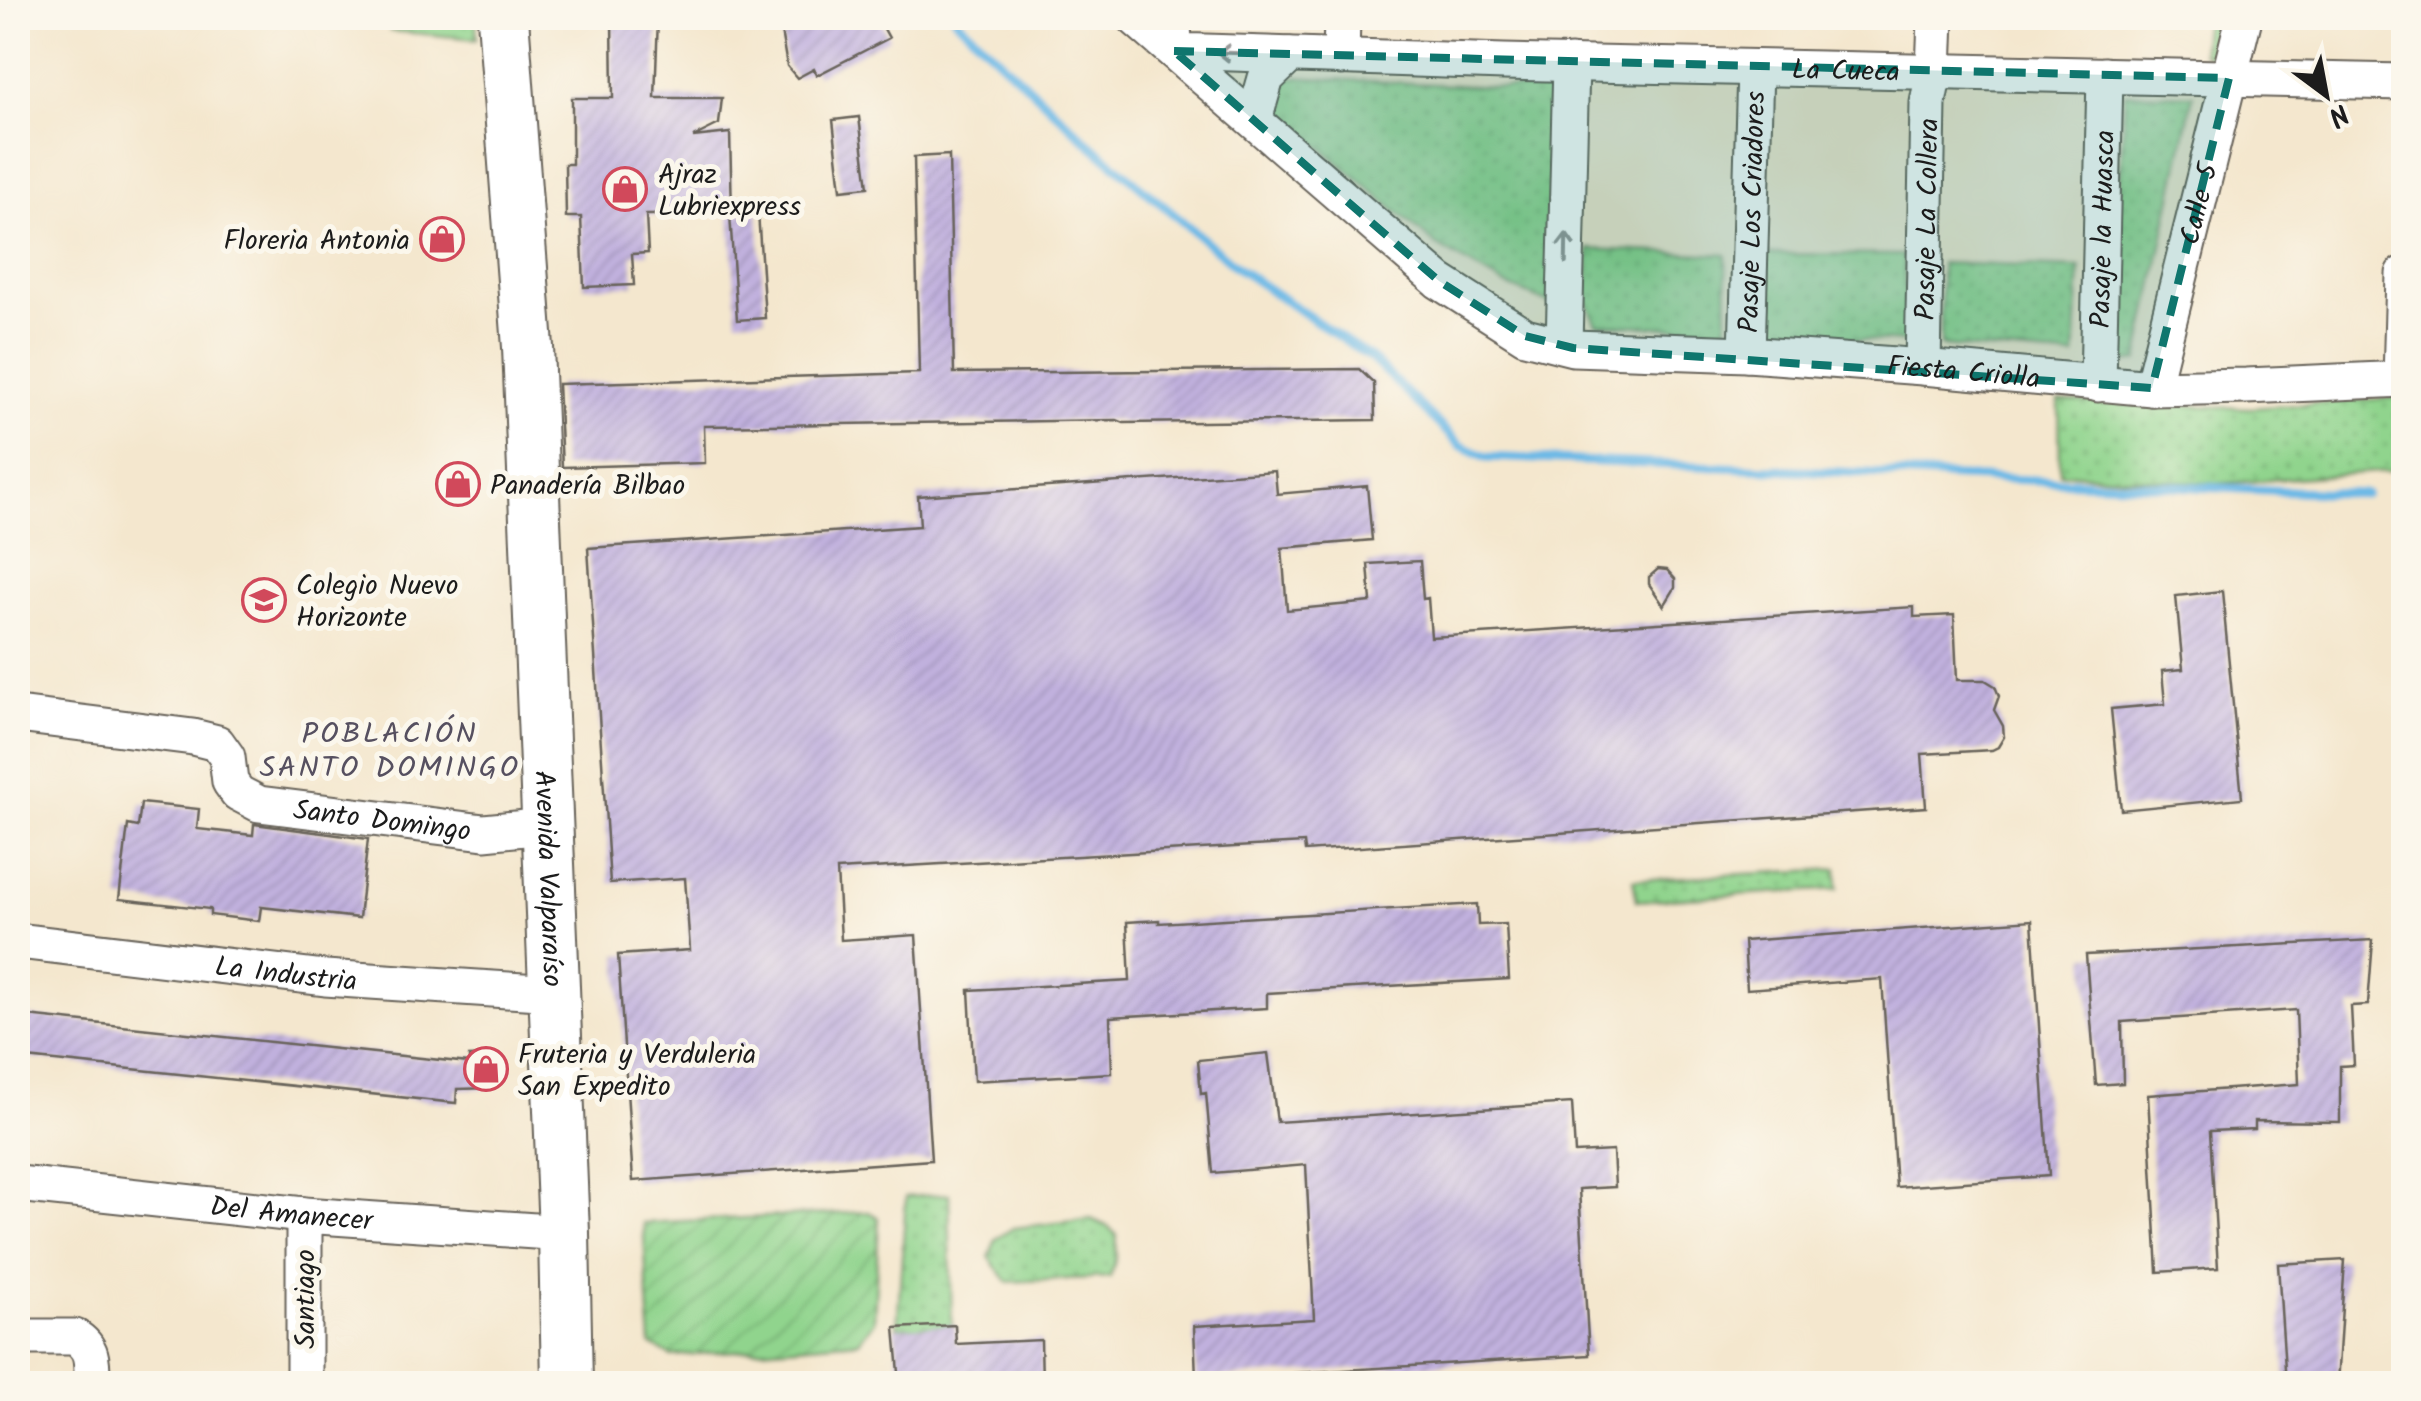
<svg xmlns="http://www.w3.org/2000/svg" width="2421" height="1401" viewBox="0 0 2421 1401" font-family="Kalam,sans-serif">
	<defs>
		<pattern id="grass-dots" width="8" height="8" patternUnits="userSpaceOnUse" patternTransform="scale(2.5)"><rect width="8" height="8" fill="#90d48d"/><path d="M2 2h.1M6 6h.1" fill="none" stroke="#7cb579" stroke-width="1.8" stroke-linecap="round"/></pattern>
		<pattern id="garden-furrows" width="10" height="10" patternUnits="userSpaceOnUse" patternTransform="scale(2.5)"><rect width="10" height="10" fill="#90d48d"/><path d="M-1 1l2-2M0 10L10 0M9 11l2-2" fill="none" stroke="#7cb579"/></pattern>
		<pattern id="building-hatch" width="6" height="6" patternUnits="userSpaceOnUse" patternTransform="scale(2.5)"><rect width="6" height="6" fill="#c1b1de"/><path d="M-1 1l2-2M0 6l6-6M5 7l2-2" fill="none" stroke="#a598be"/></pattern>
	</defs>
	<rect width="100%" height="100%" fill="#fbf7ec"/>
	<filter id="ink" filterUnits="userSpaceOnUse"><feTurbulence type="fractalNoise" baseFrequency=".01" numOctaves="2"/><feDisplacementMap in="SourceGraphic" scale="20" xChannelSelector="R" yChannelSelector="G"/><feConvolveMatrix kernelMatrix="1 2 1 2 8 2 1 2 1" color-interpolation-filters="sRGB"/></filter>
	<filter id="wash" filterUnits="userSpaceOnUse"><feTurbulence type="fractalNoise" baseFrequency=".0048" numOctaves="4" result="noise"/><feDisplacementMap in="SourceGraphic" scale="40" xChannelSelector="R" yChannelSelector="G"/><feGaussianBlur stdDeviation="2.25" result="paint"/><feColorMatrix in="noise" values="0 0 0 0 0 0 0 0 0 0 0 0 0 0 0 0 0 1.4 0 .05"/><feComposite in="paint" operator="in"/></filter>
	<g filter="url(#wash)">
		<rect width="100%" height="100%" fill="#f4e7ce"/>
		<path fill="url(#grass-dots)" stroke="#567854" stroke-width="2.5" d="M392 18H476L477 39 390 31Z
			M2204 18H2228L2217 59 2202 53Z
			M1287 77 1560 90 1554 305 1505 285 1436 245 1285 117 1277 103 1275 87Z
			M2125 93 2193 95 2138 361 2110 364Z
			M1589 249 1726 255 1727 330 1597 324 1587 302Z
			M1764 254 1903 255 1908 342 1764 335Z
			M1941 263 2080 268 2075 357 1941 346Z
			M2403 397V470L2217 484 2060 473 2059 401 2251 408Z
			M1837 869 1838 889 1637 901 1633 880Z
			M949 1194 952 1326 897 1328 906 1197Z
			M1091 1219 1107 1226 1117 1235 1116 1257 1110 1277 1007 1282 989 1257 996 1239 1013 1228Z"/>
		<path fill="url(#garden-furrows)" stroke="#567854" stroke-width="2.5" d="M869 1212 879 1218 874 1321 859 1341 672 1356 651 1345 643 1223Z"/>
		<g fill="none" stroke-linecap="round" stroke-linejoin="round">
			<path stroke="#6db9e6" stroke-width="9" d="M955 18 1090 144 1240 270 1372 359 1460 445 1486 457 2365 494"/>
		</g>
		<g id="blocks">
			<path fill="url(#building-hatch)" d="M612 18H658L655 98H722L719 124 693 137 730 133 732 214 758 212 765 318 737 320 730 214 646 215 648 253 632 254 634 285 584 287 581 217H566L565 164H572V98H613Z
				M795 18H878L889 38 817 75 814 69 797 78 787 66 780 25Z
				M859 117 868 187 841 190 833 120Z
				M949 155 954 373 1359 369 1374 383 1375 420 1124 423 1117 420 704 426 705 463 562 467 558 384 919 373 914 157Z
				M1275 471 1277 494 1367 486 1372 540 1282 548 1287 610 1371 602 1368 564 1420 561 1423 599 1428 598 1431 637 1914 607V617L1954 615 1957 680H1985L1995 686 1999 696 1994 710 2003 726 2004 737 1998 747 1992 750 1922 754 1926 807 1305 851 1304 843 837 870 841 940 916 935 931 1160 633 1181 618 955 690 950 685 878 610 883 588 548 920 526 918 496Z
				M1658 569 1667 570 1675 579V588L1664 606 1649 584V577Z
				M2222 591 2242 798 2121 810 2111 709 2165 704 2162 671 2183 669 2176 596Z
				M141 803 199 809 197 829 253 835 254 824 368 839 359 918 261 907 259 921 210 915V909L119 899 128 825 138 827Z
				M1477 904 1478 925 1506 924 1509 979 1267 993V1008L1110 1017 1112 1073 974 1081 969 990 1130 981 1127 922 1159 920V923Z
				M2032 920 2049 1176 1896 1187 1882 979 1747 989 1744 941Z
				M2373 940 2368 1005 2351 1006 2354 1065 2340 1066V1122L2255 1121V1129L2210 1131 2218 1268 2158 1272 2148 1095 2299 1084 2296 1010 2122 1022 2123 1083 2096 1085 2086 955Z
				M18 1015 469 1063V1057L501 1055 502 1082H493V1088L457 1089 456 1103 18 1057Z
				M1268 1053 1277 1122 1572 1103 1575 1153 1613 1151 1615 1187 1579 1189 1589 1355 1196 1379 1194 1326 1314 1319 1306 1165 1213 1173 1206 1093 1201 1094 1198 1060Z
				M2345 1260 2337 1384H2286L2278 1264Z
				M955 1325 956 1344 1041 1340 1042 1384H900L895 1328Z"/>
		</g>
	</g>
	<g filter="url(#ink)">
		<use href="#blocks" fill-opacity="0" stroke="#68635a" stroke-width="2.5"/>
		<g fill="none" stroke-linecap="round" stroke-linejoin="round">
			<g stroke="#68635a" stroke-width="39">
				<g id="street">
					<path id="s1" d="M1135 18 1439 281 1525 336 1573 348 1747 354 1923 367 2152 388 2246 386 2404 379"/>
					<path id="s2" d="M1173 18 1174 51 1504 62 2404 82"/>
					<path d="M1341 57 1342 18"/>
					<path d="M1254 120 1266 78 1290 55"/>
					<path d="M1564 345 1571 63"/>
					<path id="s3" d="M1747 354 1755 68"/>
					<path id="s4" d="M1923 367 1928 103 1934 71 1936 18"/>
					<path d="M2401 379 2404 274"/>
					<path id="s5" d="M2098 384 2105 75"/>
					<path id="s6" d="M2152 388 2244 18"/>
					<path id="s7" d="M18 715 193 737 217 743 227 757 230 782 238 793 259 804 484 832 546 826"/>
					<path id="s8" d="M18 941 325 978 554 993"/>
					<path id="s9" d="M18 1184 304 1215 564 1233"/>
					<path d="M18 1337H75C94 1348 92 1364 92 1384"/>
					<path d="M304 1384V1215"/>
				</g>
			</g>
			<g stroke="#68635a" stroke-width="54">
				<g id="secondary">
					<path id="s10" d="M503 18 528 347 564 1233 567 1384"/>
				</g>
			</g>
			<use href="#street" stroke="#fff" stroke-width="35"/>
			<use href="#secondary" stroke="#fff" stroke-width="50"/>
		</g>
		<defs><path id="oneway-shaft" d="M-6 0H5M1.5-3L5.5 0L1.5 3" fill="none" stroke-width="1.6" stroke-linecap="round" stroke-linejoin="round" transform="scale(2.5)"/></defs>
		<g stroke="#999">
			<use href="#oneway-shaft" transform="translate(1232 53) rotate(-178)"/>
			<use href="#oneway-shaft" transform="translate(1566 248) rotate(-89)"/>
		</g>
	</g>
	<path fill="#0f766e" fill-opacity="0.2" stroke="#0f766e" stroke-width="8" stroke-dasharray="20 12" stroke-linejoin="round" d="M1174 51 2229 78 2152 388 1573 348 1525 336 1439 281Z"/>
	<defs>
		<g id="shop-ring" transform="scale(2.25)"><circle r="9.5" fill="#fbf7ec" stroke="#d1495b" stroke-width="1.5"/><path d="M-5-2.5h2.3a2.7 3.5 0 0 1 5.4 0H5L5.5 6h-11ZM-1.5-2.5h3a1.5 2.3 0 0 0-3 0Z" fill="#d1495b"/></g>
		<g id="school-ring" transform="scale(2.25)"><circle r="9.5" fill="#fbf7ec" stroke="#d1495b" stroke-width="1.5"/><path d="M0-5L7-2L0 1L-7-2ZM-4 1L0 2.5L4 1V4Q0 6-4 4Z" fill="#d1495b"/></g>
	</defs>
	<g fill-rule="evenodd">
		<use href="#shop-ring" x="625" y="189"/>
		<use href="#shop-ring" x="442" y="239"/>
		<use href="#shop-ring" x="458" y="484"/>
		<use href="#school-ring" x="264" y="600"/>
		<use href="#shop-ring" x="486" y="1069"/>
	</g>
	<g text-anchor="middle" stroke-width="10" stroke-linejoin="round" paint-order="stroke">
		<g font-size="28" fill="#1c1c1c" stroke="#fbf7ec">
			<text dy="10" stroke="none"><textPath href="#s2" startOffset="705">La Cueca</textPath></text>
			<text dy="10" stroke="none"><textPath href="#s6" startOffset="190">Calle 5</textPath></text>
			<text dy="10" stroke="none"><textPath href="#s3" startOffset="142">Pasaje Los Criadores</textPath></text>
			<text dy="10" stroke="none"><textPath href="#s4" startOffset="148">Pasaje La Collera</textPath></text>
			<text dy="10" stroke="none"><textPath href="#s5" startOffset="155">Pasaje la Huasca</textPath></text>
			<text dy="10" stroke="none"><textPath href="#s1" startOffset="945">Fiesta Criolla</textPath></text>
			<text dy="10" stroke="none"><textPath href="#s7" startOffset="405">Santo Domingo</textPath></text>
			<text dy="10" stroke="none"><textPath href="#s10" startOffset="862">Avenida Valparaíso</textPath></text>
			<text dy="10" stroke="none"><textPath href="#s8" startOffset="270">La Industria</textPath></text>
			<text dy="10" stroke="none"><textPath href="#s9" startOffset="275">Del Amanecer</textPath></text>
			<text transform="translate(304 1299) rotate(-90)" y="10">Santiago</text>
		</g>
		<g font-size="28" fill="#1c1c1c" stroke="#fbf7ec" text-anchor="start">
			<text x="658" y="183">Ajraz<tspan x="658" dy="32">Lubriexpress</tspan></text>
			<text x="410" y="249" text-anchor="end">Floreria Antonia</text>
			<text x="490" y="494">Panadería Bilbao</text>
			<text x="296" y="594">Colegio Nuevo<tspan x="296" dy="32">Horizonte</tspan></text>
			<text x="518" y="1063">Fruteria y Verduleria<tspan x="518" dy="32">San Expedito</tspan></text>
		</g>
		<g font-size="30" letter-spacing="2.5" fill="#565060" stroke="#fbf7ec">
			<text x="390" y="743">POBLACIÓN<tspan x="390" dy="34">SANTO DOMINGO</tspan></text>
		</g>
	</g>
	<rect width="2421" height="1401" fill="none" stroke="#fbf7ec" stroke-width="60"/>
	<g transform="translate(2326 95) rotate(148)" stroke="#fbf7ec" stroke-width="8" paint-order="stroke">
	<path d="M0-8L18 38L0 25L-18 38Z" fill="#1c1c1c"/>
	<text y="-15" font-size="28" font-weight="bold" text-anchor="middle" fill="#1c1c1c">N</text>
	</g>
</svg>
